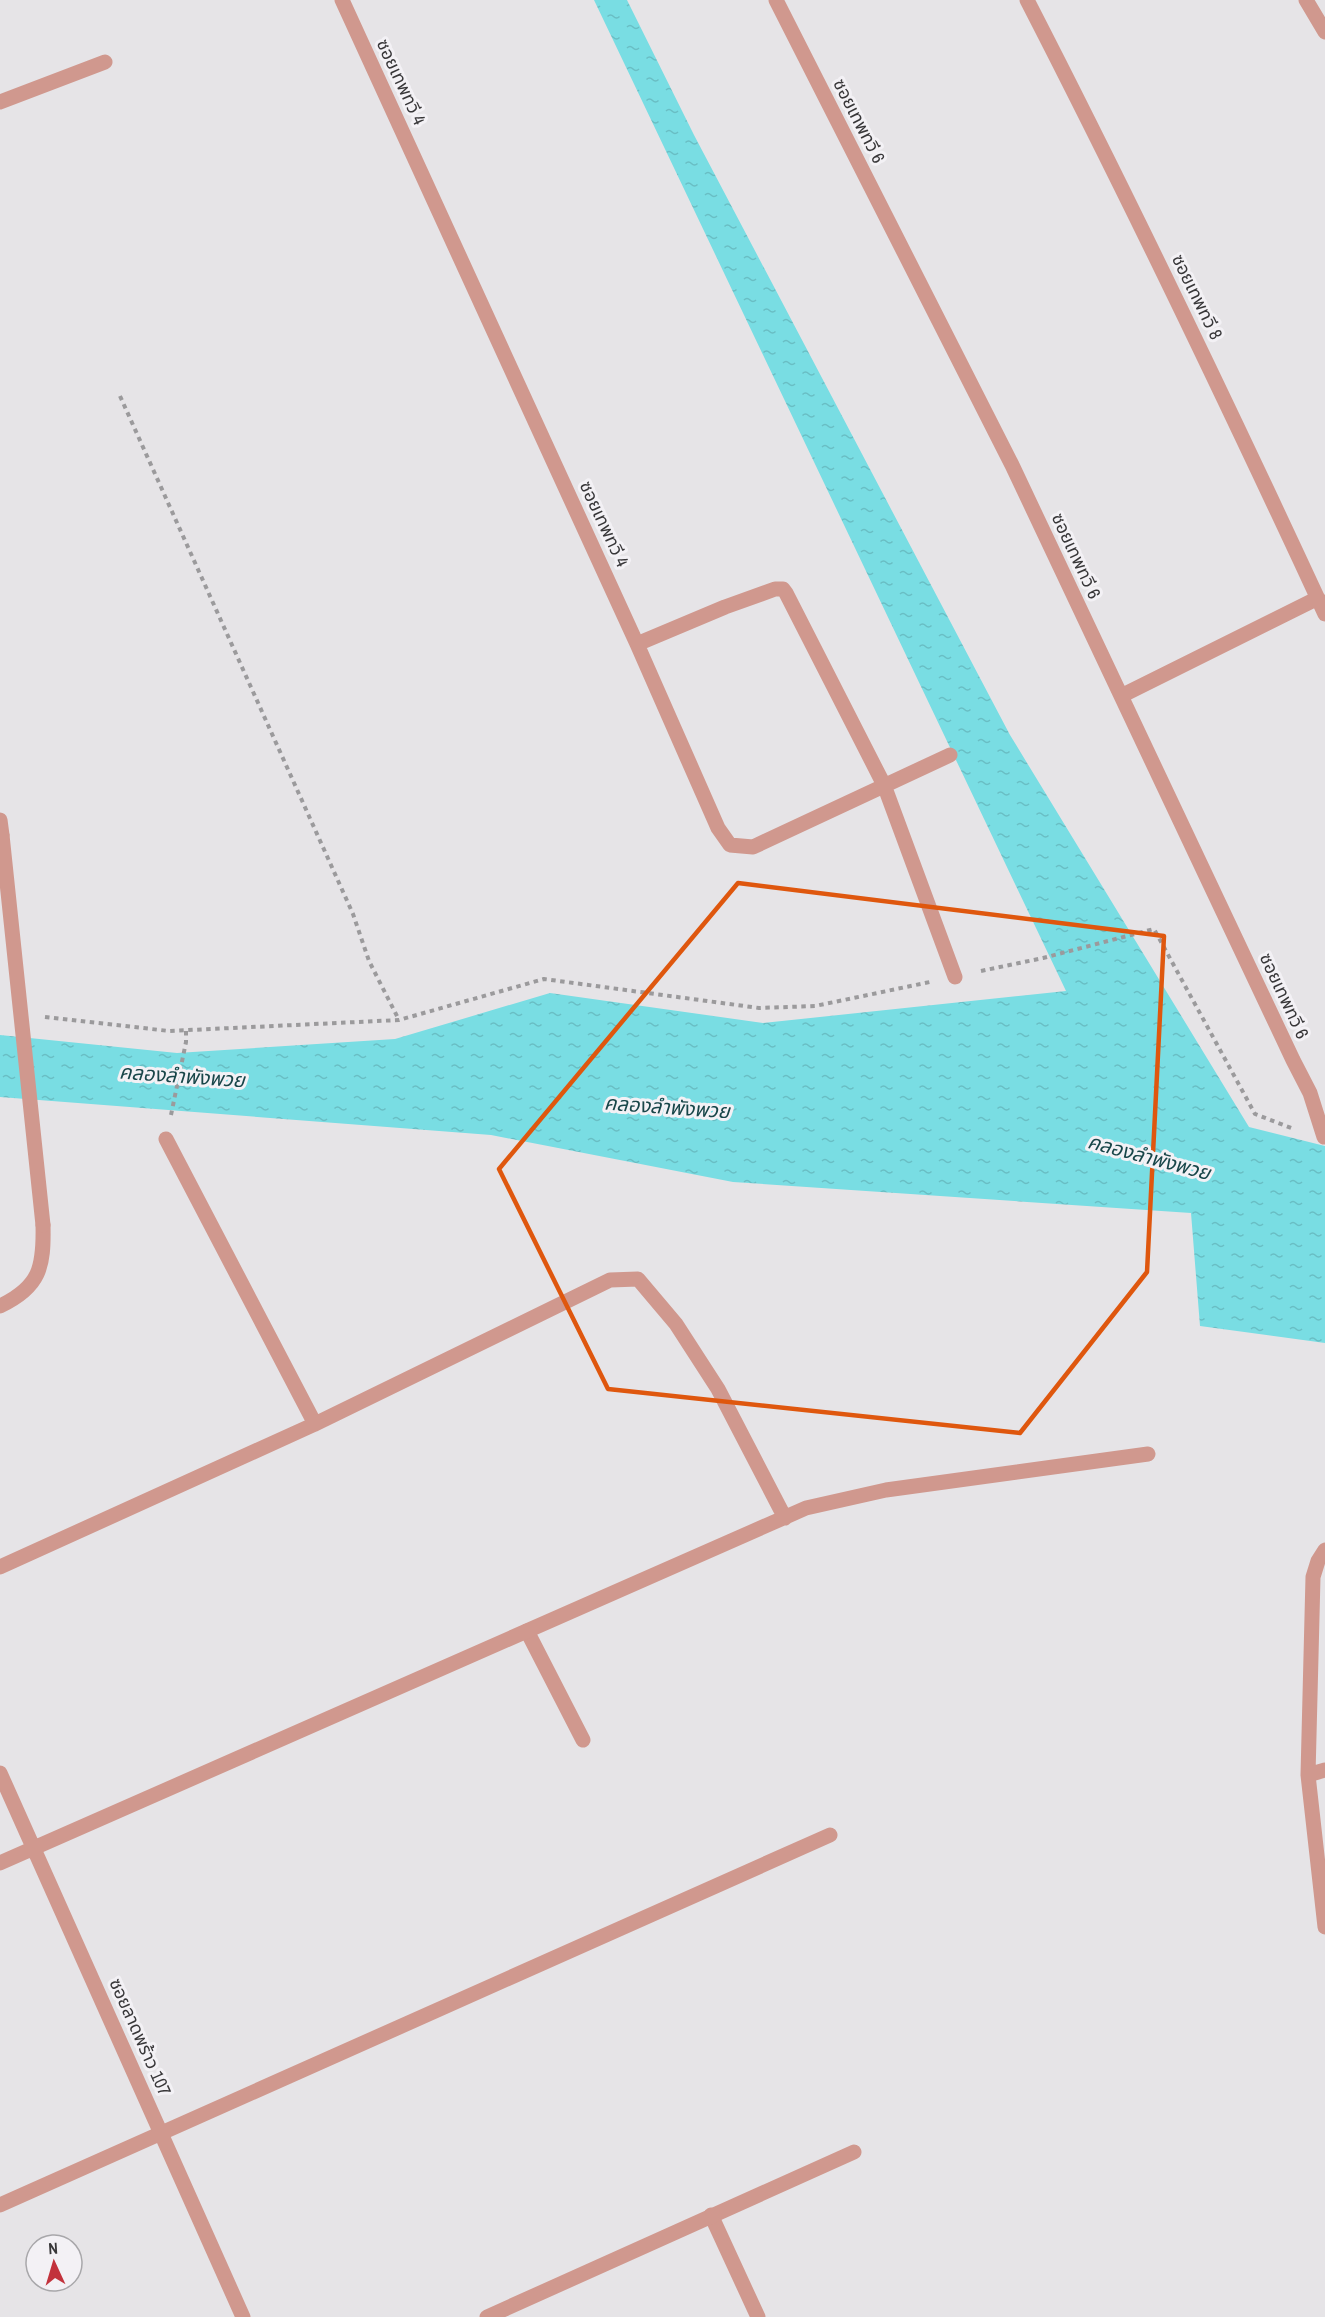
<svg xmlns="http://www.w3.org/2000/svg" width="1325" height="2317" viewBox="0 0 1325 2317" font-family="'Archivo Narrow','Noto Sans Thai',sans-serif">
	<defs>
		<pattern id="water-ripples" width="26" height="14" patternUnits="userSpaceOnUse" patternTransform="scale(1.5)"><rect width="26" height="14" fill="#79dde3"/><path d="M2 4q2-2 4 0t4 0M15 11q2-2 4 0t4 0" fill="none" stroke="#69bec4"/></pattern>
	</defs>
	<rect width="100%" height="100%" fill="#e6e4e7"/>
	<path fill="url(#water-ripples)" d="M594 0H627L694 135 1010 735 1249 1127 1325 1146V1343L1200 1326 1191 1213 733 1182 491 1135 0 1097V1035L177 1053 395 1039 550 993 763 1023 1066 991Z"/>
	<g fill="none" stroke-linecap="round" stroke-linejoin="round">
		<path stroke="#9b9a9c" stroke-width="4" stroke-dasharray="4.5 4.5" stroke-linecap="butt" d="M120 396 353 914 369 961 399 1020
			M981 971 1043 958 1154 929 1255 1114 1294 1129
			M45 1017 169 1031 399 1020 544 979 759 1008 815 1006 930 982
			M171 1115 186 1042V1030"/>
		<path stroke="#d0988e" stroke-width="15" d="M527 1631 583 1740
			M711 2215 758 2317"/>
		<path stroke="#d0988e" stroke-width="15" d="M342 0 637 644 718 828 730 845 753 847 950 755
			M776 0 1012 465 1293 1060 1310 1093 1324 1137
			M1027 0C1131 202 1229 407 1325 614
			M1306 0 1325 32
			M0 102 105 62
			M637 644 725 607 775 589H783L786 593 884 785 955 977
			M1121 696 1318 598
			M0 820 2 835
			M166 1139 315 1424
			M0 1306C40 1287 44 1267 43 1225
			M1325 1550 1318 1561 1313 1577 1308 1775 1325 1927
			M0 1567 315 1424 610 1280 638 1279 676 1324 718 1389 785 1518
			M0 1773 243 2317
			M1308 1775 1325 1770
			M0 1863 806 1508 886 1490 1148 1454
			M0 2205 830 1835
			M487 2317 854 2152"/>
		<path stroke="#d0988e" stroke-width="15" d="M2 835 43 1225"/>
	</g>
	<path fill="none" stroke="#df570e" stroke-width="4.5" stroke-linejoin="round" d="M738 883 1164 936 1147 1272 1020 1433 608 1389 499 1169Z"/>
	<g text-anchor="middle" stroke-width="6" stroke-linejoin="round" paint-order="stroke">
		<g font-size="18" fill="#383739" stroke="#f3f1f5">
			<text transform="translate(401 82) rotate(65)" y="6">ซอยเทพทวี 4</text>
			<text transform="translate(859 121) rotate(63)" y="6">ซอยเทพทวี 6</text>
			<text transform="translate(1197 297) rotate(64)" y="6">ซอยเทพทวี 8</text>
			<text transform="translate(604 524) rotate(65)" y="6">ซอยเทพทวี 4</text>
			<text transform="translate(1076 556) rotate(65)" y="6">ซอยเทพทวี 6</text>
			<text transform="translate(1284 996) rotate(65)" y="6">ซอยเทพทวี 6</text>
			<text transform="translate(140 2037) rotate(66)" y="6">ซอยลาดพร้าว 107</text>
		</g>
		<g font-size="20" font-style="italic" fill="#184649" stroke="#f3f1f5">
			<text transform="translate(182 1076) rotate(4)" y="7">คลองลำพังพวย</text>
			<text transform="translate(667 1107) rotate(4)" y="7">คลองลำพังพวย</text>
			<text transform="translate(1149 1157) rotate(15)" y="7">คลองลำพังพวย</text>
		</g>
	</g>
	<g transform="translate(54 2263) rotate(356)"><circle r="28" fill="#f3f1f5" stroke="#a8a7aa" stroke-width="1.5"/>
	<path d="M0-4.5L10 22L0 15L-10 22Z" fill="#c2323c"/>
	<text y="-9" font-size="16" font-weight="bold" text-anchor="middle" fill="#383739">N</text>
	</g>
</svg>
